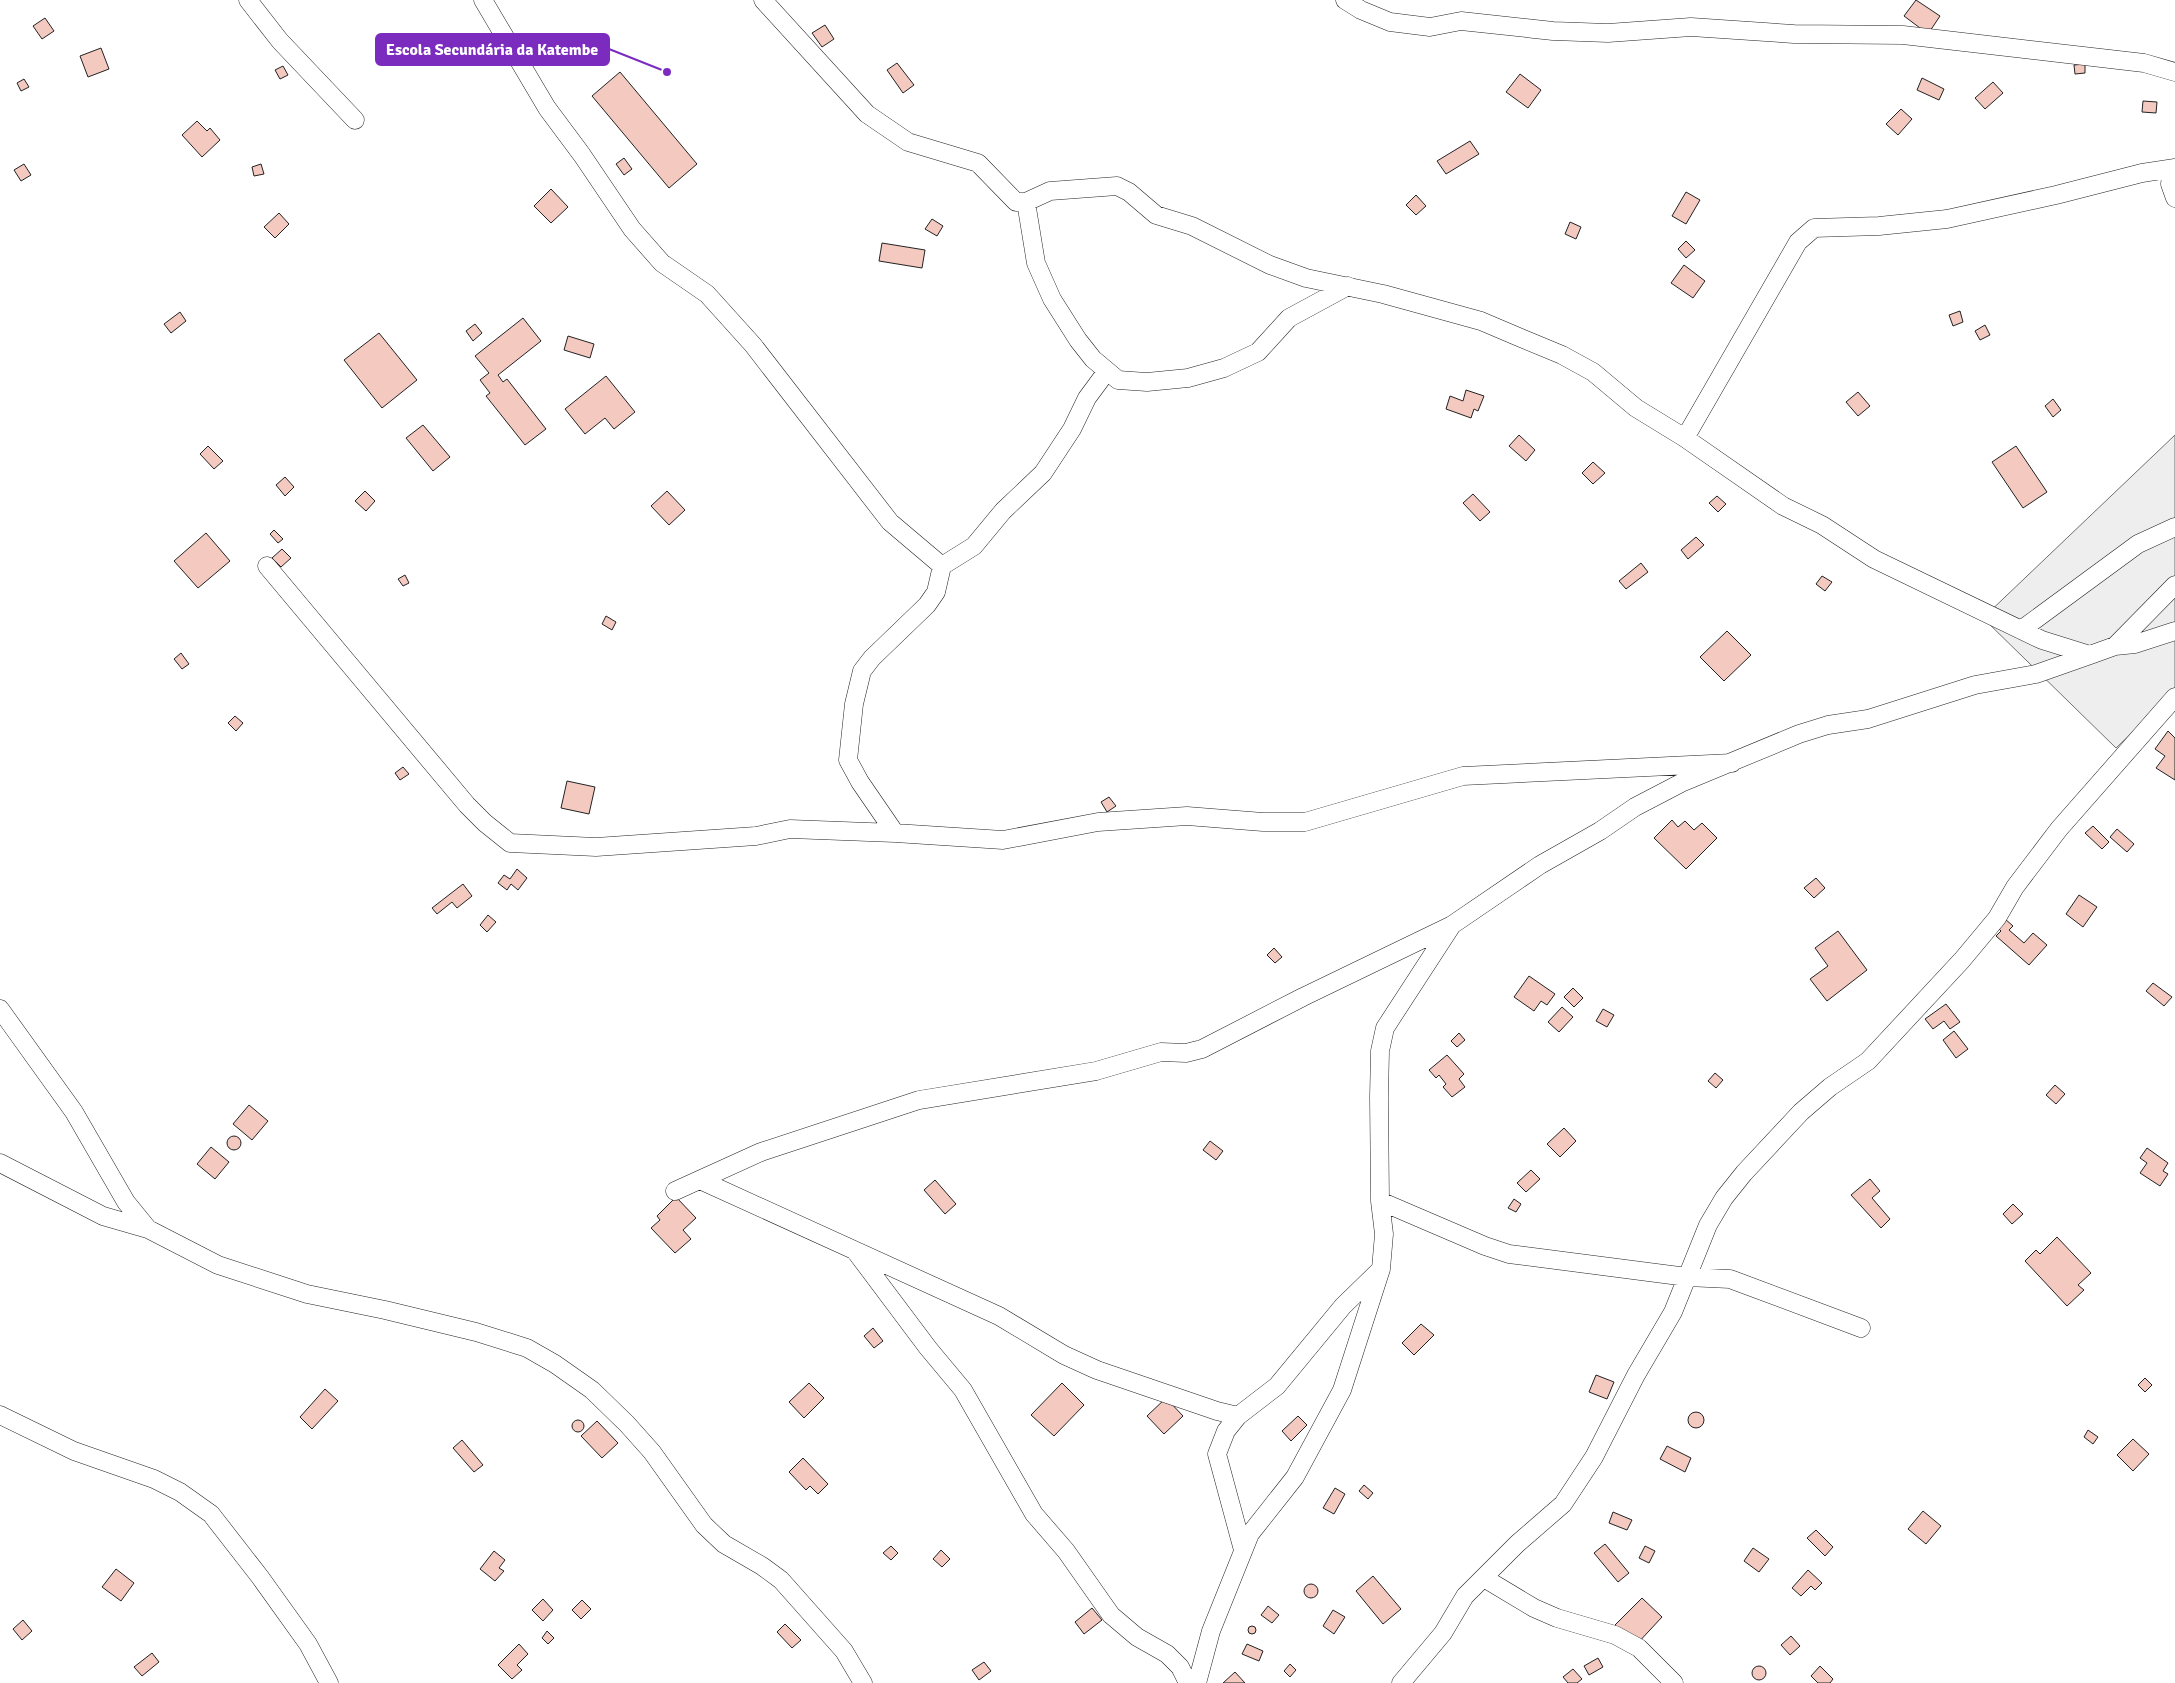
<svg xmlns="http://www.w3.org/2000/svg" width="2175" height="1683" viewBox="0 0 2175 1683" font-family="Signika,sans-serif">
	<rect width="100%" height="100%" fill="#fff"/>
	<path fill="#eee" stroke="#6f6f6f" d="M2175 435V692L2116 748 1983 618Z"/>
	<path fill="#f3c9c0" stroke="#222" d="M1916 0 1940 16 1928 34 1904 16Z
		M45 18 54 31 42 39 33 26Z
		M825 25 834 39 822 47 812 33Z
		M101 48 109 69 88 77 80 56Z
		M897 63 914 85 903 93 887 70Z
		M2085 64V73L2075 74 2074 65Z
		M283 66 288 75 280 79 275 70Z
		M620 72 697 164 669 188 592 96Z
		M1520 74 1541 90 1528 108 1506 92Z
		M1922 78 1944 89 1939 100 1917 90Z
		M24 79 29 87 21 91 17 83Z
		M1993 82 2003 93 1985 109 1975 98Z
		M2143 101 2157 102 2156 113 2142 112Z
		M1901 109 1912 119 1898 135 1886 124Z
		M197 121 207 131 210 128 220 140 202 157 182 135Z
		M1470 141 1479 154 1446 174 1437 161Z
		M624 158 632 169 624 175 616 164Z
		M24 164 31 175 21 181 14 170Z
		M261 164 264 174 254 176 252 167Z
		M551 189 568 207 551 223 534 206Z
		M1686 192 1700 200 1686 224 1672 216Z
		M1416 195 1426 206 1416 215 1406 205Z
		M279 213 289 224 275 238 264 227Z
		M932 219 943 226 937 236 925 229Z
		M1570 222 1581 227 1576 239 1565 234Z
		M1686 241 1695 250 1686 258 1678 249Z
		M882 243 925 250 922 268 879 261Z
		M1684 265 1705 281 1693 298 1671 283Z
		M1960 311 1963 322 1953 326 1949 315Z
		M180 312 186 321 171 333 164 324Z
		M523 318 541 341 498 375 503 382 507 379 546 429 525 445 486 396 490 393 480 380 489 373 475 356Z
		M475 324 482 333 473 341 466 331Z
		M1985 325 1990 335 1980 340 1975 331Z
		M379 333 417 380 382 408 344 360Z
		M568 336 594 344 590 358 564 350Z
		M606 376 635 412 614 429 605 418 585 434 565 409Z
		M1466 390 1484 396 1478 411 1474 409 1471 418 1446 409 1450 396 1463 401Z
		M1858 392 1870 406 1858 416 1846 402Z
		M2053 399 2061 410 2053 417 2045 406Z
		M423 425 450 457 433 471 406 438Z
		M1519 435 1535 450 1526 461 1509 446Z
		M208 446 223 461 214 469 200 454Z
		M2016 446 2047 492 2023 508 1992 462Z
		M1593 462 1605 473 1593 484 1582 473Z
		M285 477 294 487 285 496 276 485Z
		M365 491 375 501 366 511 355 501Z
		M667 491 685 510 669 525 651 506Z
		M1473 494 1490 512 1480 521 1463 503Z
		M1717 496 1726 504 1718 512 1709 503Z
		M274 530 283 539 278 543 270 534Z
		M206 533 230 561 198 588 174 561Z
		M1696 537 1704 545 1688 559 1681 550Z
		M282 549 291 558 281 567 272 558Z
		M1641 563 1648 572 1626 589 1619 581Z
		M405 575 409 583 403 586 398 579Z
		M1822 576 1832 582 1825 591 1816 584Z
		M606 616 616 622 612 630 602 624Z
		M1727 631 1751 655 1724 681 1700 657Z
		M181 653 189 664 182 669 174 659Z
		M235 716 243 723 236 731 228 723Z
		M2168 731 2175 738V780L2156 768 2165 756 2155 749Z
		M403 767 409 774 400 780 395 773Z
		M567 781 595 787 589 814 561 808Z
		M1109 797 1116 806 1107 812 1101 802Z
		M1672 820 1678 827 1685 821 1694 830 1702 823 1717 838 1686 869 1654 838Z
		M2093 826 2109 842 2102 849 2085 833Z
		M2117 829 2134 844 2127 852 2110 837Z
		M517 869 527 878 518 890 511 884 507 890 498 883 504 875 510 879Z
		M1816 878 1825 888 1814 898 1804 888Z
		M463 884 472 896 457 908 452 902 437 914 432 908Z
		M2079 895 2097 907 2083 927 2066 914Z
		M488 915 496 922 487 932 480 925Z
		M2005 919 2013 926 2009 930 2024 943 2033 933 2047 945 2029 965 1996 936 2001 931 1997 927Z
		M1838 931 1867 970 1827 1001 1810 979 1828 966 1815 948Z
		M1274 948 1282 957 1275 963 1267 955Z
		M1529 976 1555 994 1547 1005 1541 1001 1534 1011 1514 997Z
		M2153 983 2172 997 2164 1006 2146 991Z
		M1573 988 1583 998 1574 1007 1564 997Z
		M1946 1004 1960 1022 1950 1029 1944 1021 1933 1029 1925 1019Z
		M1562 1007 1573 1017 1559 1032 1548 1022Z
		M1603 1009 1614 1015 1607 1027 1596 1021Z
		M1954 1031 1968 1049 1956 1058 1943 1040Z
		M1459 1033 1465 1040 1457 1047 1451 1041Z
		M1447 1055 1464 1074 1459 1079 1465 1087 1452 1097 1443 1087 1446 1084 1439 1075 1436 1078 1429 1070Z
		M1715 1073 1723 1080 1716 1088 1708 1081Z
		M2055 1085 2065 1094 2056 1104 2046 1095Z
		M249 1105 268 1121 252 1140 233 1124Z
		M1564 1128 1576 1141 1560 1157 1547 1144Z
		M227 1143a7 7 0 1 1 14 0a7 7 0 1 1-14 0Z
		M1210 1141 1223 1151 1216 1160 1203 1150Z
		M211 1147 229 1162 215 1179 197 1164Z
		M2147 1148 2168 1163 2163 1171 2168 1174 2160 1186 2140 1173 2147 1163 2140 1158Z
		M1531 1170 1540 1179 1526 1192 1517 1183Z
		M1870 1179 1880 1191 1872 1198 1890 1219 1881 1228 1851 1195Z
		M935 1180 956 1204 945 1214 924 1190Z
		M676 1197 696 1218 683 1230 691 1239 675 1253 651 1228 660 1220 657 1216Z
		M1514 1199 1521 1204 1516 1212 1508 1208Z
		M2013 1204 2023 1214 2012 1224 2003 1214Z
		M2057 1237 2091 1273 2078 1285 2084 1290 2067 1306 2025 1261 2036 1250 2040 1254Z
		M1421 1324 1434 1335 1414 1355 1402 1343Z
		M873 1328 883 1341 874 1348 864 1336Z
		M1596 1375 1614 1382 1607 1399 1589 1392Z
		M2145 1378 2152 1385 2145 1392 2138 1385Z
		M809 1383 824 1398 804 1418 789 1402Z
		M1062 1383 1084 1405 1054 1436 1031 1415Z
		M325 1389 338 1401 312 1429 300 1417Z
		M1166 1398 1183 1416 1164 1434 1147 1416Z
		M1688 1420a8 8 0 1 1 16 0a8 8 0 1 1-16 0Z
		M1298 1416 1307 1425 1291 1441 1282 1431Z
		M572 1426a6 6 0 1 1 12 0a6 6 0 1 1-12 0Z
		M597 1421 618 1443 602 1458 581 1436Z
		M2088 1430 2098 1437 2093 1444 2084 1437Z
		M2133 1439 2149 1454 2133 1471 2117 1455Z
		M462 1440 483 1465 474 1472 453 1448Z
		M1667 1446 1691 1458 1685 1472 1660 1459Z
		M803 1458 828 1484 818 1494 810 1486 806 1490 789 1472Z
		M1364 1485 1373 1493 1368 1499 1359 1491Z
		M1335 1488 1345 1494 1334 1514 1323 1508Z
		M1923 1511 1941 1526 1926 1544 1908 1529Z
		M1613 1512 1632 1520 1627 1530 1609 1523Z
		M1816 1530 1833 1547 1825 1556 1807 1538Z
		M1605 1544 1629 1573 1618 1582 1594 1553Z
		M891 1546 898 1553 891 1560 883 1553Z
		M1645 1546 1655 1551 1649 1563 1639 1558Z
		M1753 1548 1769 1559 1759 1572 1744 1561Z
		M941 1550 950 1559 942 1567 933 1559Z
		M494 1551 505 1560 499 1568 504 1571 495 1581 480 1569Z
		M116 1569 134 1583 121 1601 102 1587Z
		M1808 1570 1822 1583 1815 1590 1811 1586 1801 1596 1792 1588Z
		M1373 1576 1401 1609 1383 1624 1356 1591Z
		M1304 1591a7 7 0 1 1 14 0a7 7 0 1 1-14 0Z
		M1642 1598 1662 1617 1636 1645 1615 1625Z
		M543 1599 553 1610 543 1621 532 1610Z
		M582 1600 591 1609 581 1619 572 1610Z
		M1268 1606 1279 1615 1272 1623 1261 1615Z
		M1092 1608 1102 1620 1084 1634 1075 1622Z
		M1333 1610 1345 1617 1334 1634 1323 1626Z
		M23 1620 32 1631 22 1640 13 1629Z
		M785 1624 801 1640 792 1648 777 1632Z
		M1248 1630a4 4 0 1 1 8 0a4 4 0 1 1-8 0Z
		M547 1631 554 1638 548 1644 542 1638Z
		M1791 1636 1800 1646 1790 1655 1781 1645Z
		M519 1644 528 1654 517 1665 522 1670 512 1679 498 1665Z
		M1247 1644 1263 1651 1259 1661 1242 1654Z
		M152 1653 159 1662 142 1676 134 1667Z
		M1598 1658 1603 1667 1589 1675 1584 1666Z
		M984 1662 991 1671 979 1680 972 1670Z
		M1290 1664 1296 1670 1290 1677 1284 1671Z
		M1820 1666 1833 1679 1830 1683H1818L1811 1676Z
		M1752 1673a7 7 0 1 1 14 0a7 7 0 1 1-14 0Z
		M1573 1669 1582 1679 1577 1683H1568L1563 1677Z
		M1235 1672 1245 1683H1223Z"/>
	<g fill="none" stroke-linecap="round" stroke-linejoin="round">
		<g stroke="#222" stroke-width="19">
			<path id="minor" d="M248 0 280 41 355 120
				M483 0 547 108 582 155 632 229 662 263 707 294 753 345 890 522 942 566 974 546 1003 511 1043 473 1072 429 1087 398 1107 371
				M763 0 867 114 908 142 978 163 1016 202H1026L1050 191 1117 186 1129 192 1156 215 1192 226 1270 265 1306 278 1383 294 1481 321 1521 338 1562 355 1593 372 1636 408 1685 438 1783 506 1822 525 1874 559 2042 640 2090 655 2115 646 2135 644 2175 631
				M1345 0 1361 10 1390 22 1430 27 1461 21 1553 31 1608 33 1691 27 1794 34 1903 35 2144 63 2175 72
				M2172 169 2170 184 2175 198
				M1026 202 1036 263 1052 299 1078 340 1093 359 1118 380 1147 382 1188 378 1224 368 1258 352 1289 318 1348 286
				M1685 438 1798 242 1814 228 1879 226 1947 219 2056 195 2142 173 2175 168
				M267 566 467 805 485 823 510 843 596 847 756 836 790 829 895 833 1003 840 1098 822 1187 816 1263 822H1305L1463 776 1732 763
				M2021 630 2138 544 2175 527
				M2115 646 2175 585
				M895 833 860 782 848 760 854 704 862 671 872 658 927 605 936 592 942 566
				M0 1009 74 1112 126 1202 148 1229
				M0 1163 103 1216 148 1229 218 1265 307 1294 385 1310 476 1332 527 1348 555 1364 592 1390 627 1424 652 1452 704 1525 724 1544 762 1566 781 1580 844 1651 863 1683
				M700 1180 999 1316 1064 1355 1097 1370 1217 1411 1238 1416
				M675 1191 761 1152 919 1100 1096 1071 1161 1052 1186 1053 1202 1049 1303 997 1452 925 1540 865 1600 831 1635 807 1681 783 1799 734 1828 725 1868 719 1975 685 2036 674 2090 655
				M1380 1201 1485 1246 1509 1254 1687 1277 1730 1279 1861 1328
				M856 1252 928 1348 963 1390 1034 1514 1066 1551 1111 1615 1137 1637 1167 1654 1180 1667 1188 1683
				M0 1415 74 1451 154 1479 180 1492 211 1514 260 1577 308 1644 329 1683
				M1243 1550 1217 1454 1226 1431 1238 1416 1277 1386 1343 1306 1379 1271
				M1484 1578 1534 1608 1557 1618 1615 1635 1639 1648 1674 1683
				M1197 1683 1211 1631 1250 1534 1295 1477 1342 1390 1381 1269 1384 1234 1380 1201 1379 1097 1380 1051 1385 1028 1452 925
				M1401 1683 1443 1633 1465 1596 1517 1544 1563 1504 1594 1457 1636 1375 1673 1312 1708 1225 1724 1198 1744 1173 1801 1112 1830 1087 1868 1061 1962 960 1997 918 2015 887 2059 829 2175 697"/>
		</g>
		<use href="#minor" stroke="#fff" stroke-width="18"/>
	</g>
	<path fill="none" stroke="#7b2cbf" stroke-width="2" d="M667 72L609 49"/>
	<circle fill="#7b2cbf" stroke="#fff" stroke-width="2" cx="667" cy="72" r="5"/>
	<rect fill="#7b2cbf" stroke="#7b2cbf" stroke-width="2" x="376" y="34" width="233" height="31" rx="5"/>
	<g font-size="16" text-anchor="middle" font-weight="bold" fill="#fff">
		<text x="492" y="55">Escola Secundária da Katembe</text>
	</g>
</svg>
